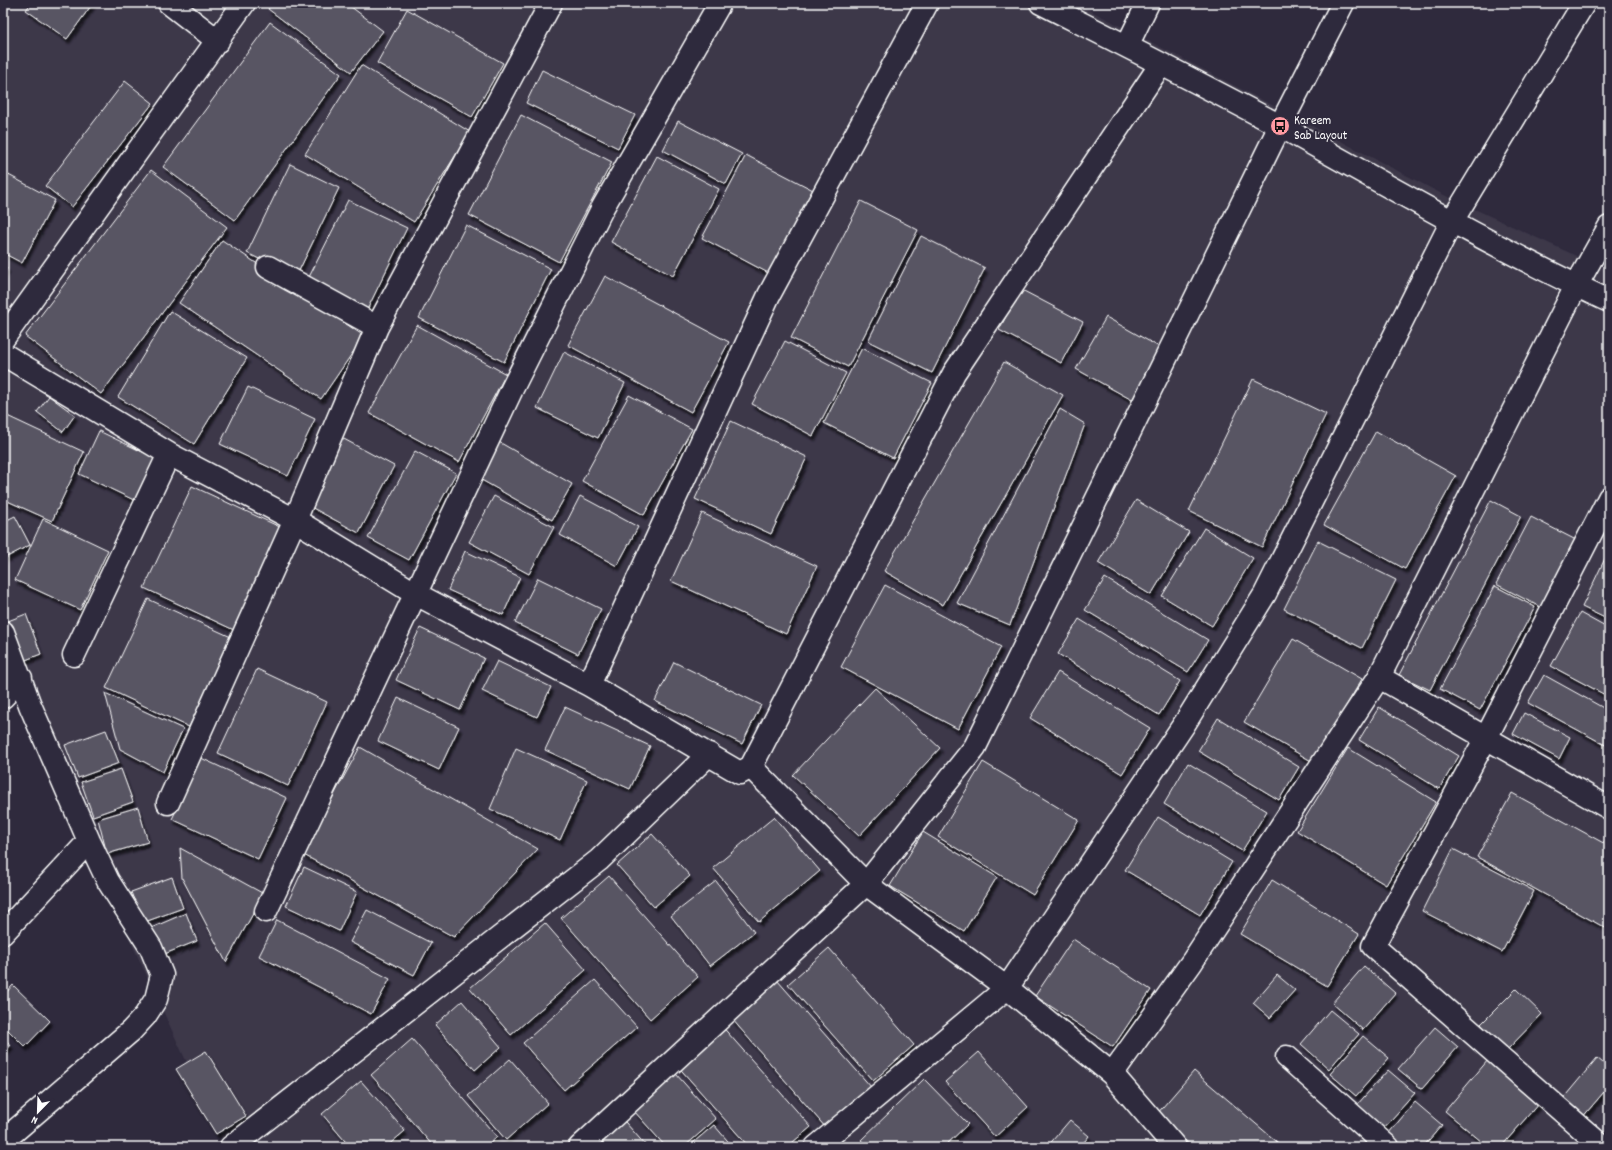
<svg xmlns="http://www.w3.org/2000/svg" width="1612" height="1150" viewBox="0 0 1612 1150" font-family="Dekko,sans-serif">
	<defs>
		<filter id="shadow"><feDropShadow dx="2.5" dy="4.5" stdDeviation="1" flood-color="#0009"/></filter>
	</defs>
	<rect width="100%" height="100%" fill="#2f2a3d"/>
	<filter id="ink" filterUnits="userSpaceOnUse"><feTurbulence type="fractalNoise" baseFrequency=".025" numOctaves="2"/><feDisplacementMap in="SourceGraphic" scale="8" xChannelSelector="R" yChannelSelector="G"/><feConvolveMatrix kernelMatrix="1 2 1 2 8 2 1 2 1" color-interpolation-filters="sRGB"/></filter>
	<g filter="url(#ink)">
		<path fill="#3c3749" d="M3 3H1076L1444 195 1609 271V1147H226L3 666Z"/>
		<path fill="#595564" stroke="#fff" filter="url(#shadow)" d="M31 3H93L67 39 26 10Z
			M272 3H346L383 31 351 72 268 9Z
			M407 9 503 63 472 117 377 63Z
			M270 22 341 74 235 220 163 167Z
			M361 65 470 132 414 222 305 154Z
			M542 70 635 115 618 148 526 103Z
			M125 81 153 103 72 207 45 186Z
			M521 115 612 162 559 262 469 215Z
			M678 121 742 154 726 184 663 150Z
			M746 155 815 191 772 275 702 238Z
			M657 156 719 189 673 276 611 242Z
			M290 164 339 188 296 277 247 253Z
			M151 170 227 227 101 394 25 336Z
			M3 172 55 200 22 263 3 253Z
			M348 200 407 228 367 310 307 281Z
			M861 201 918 230 848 367 791 338Z
			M466 225 551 269 504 362 419 318Z
			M921 236 985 268 932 373 868 341Z
			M222 240 364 336 321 399 179 303Z
			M3 266 7 268 3 276Z
			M605 276 729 342 691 412 568 345Z
			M1020 289 1083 322 1061 363 999 330Z
			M170 311 247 358 194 444 118 397Z
			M1106 317 1161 348 1132 400 1076 369Z
			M417 325 506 374 459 462 369 413Z
			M785 341 846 373 813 436 752 404Z
			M862 348 932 383 893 458 824 423Z
			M564 352 625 383 598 438 537 408Z
			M1004 362 1063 395 943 605 884 571Z
			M1253 379 1326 414 1262 547 1189 511Z
			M248 387 315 419 288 476 220 444Z
			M629 395 692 429 644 515 582 481Z
			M49 396 75 415 63 432 37 412Z
			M1060 409 1085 424 1010 625 957 603Z
			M3 414 84 452 52 521 3 499Z
			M731 421 807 457 771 534 695 499Z
			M99 431 155 458 136 501 79 474Z
			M1376 431 1456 476 1405 569 1324 525Z
			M342 438 394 466 359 533 307 505Z
			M499 442 572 484 552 520 478 478Z
			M415 451 456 473 409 560 368 538Z
			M192 486 282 528 234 630 144 588Z
			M494 496 554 527 529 574 469 542Z
			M580 496 638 527 617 566 560 535Z
			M1136 500 1189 532 1151 595 1098 563Z
			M1491 500 1521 516 1430 690 1399 675Z
			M702 513 817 566 786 634 671 581Z
			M15 516 30 545 3 559V522Z
			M1531 517 1576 540 1540 607 1496 584Z
			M43 519 108 550 80 610 15 580Z
			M1204 528 1253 558 1212 626 1162 596Z
			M1318 541 1396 580 1362 648 1284 609Z
			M1609 550V620L1582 607Z
			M465 551 520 577 503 615 448 590Z
			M538 578 601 609 578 654 515 623Z
			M1105 578 1208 640 1188 672 1085 610Z
			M885 585 1001 647 958 729 841 667Z
			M1495 586 1535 607 1480 710 1440 689Z
			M148 599 231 637 189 727 106 688Z
			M1580 613 1609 629V697L1551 666Z
			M26 614 41 654 23 661 8 621Z
			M1079 619 1180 681 1159 715 1058 654Z
			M420 628 484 658 460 710 396 680Z
			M1293 639 1362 679 1313 762 1244 722Z
			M497 661 551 687 537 717 482 691Z
			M674 662 761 705 742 744 655 701Z
			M257 669 327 702 288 786 218 753Z
			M1058 672 1150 728 1122 774 1030 718Z
			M1544 675 1609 711V747L1528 703Z
			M875 688 940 748 859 836 793 775Z
			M105 693 183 729 163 772 120 749Z
			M398 698 459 727 439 770 378 741Z
			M565 707 650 746 630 789 545 750Z
			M1379 707 1459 756 1439 789 1359 740Z
			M1524 713 1570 737 1559 759 1513 734Z
			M1218 718 1299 767 1279 800 1198 751Z
			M106 730 119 763 78 778 65 745Z
			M360 747 538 849 454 937 302 854Z
			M516 748 587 780 560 840 490 809Z
			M1348 748 1436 802 1386 885 1297 831Z
			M201 758 287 798 258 859 172 819Z
			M983 762 1079 820 1033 895 938 837Z
			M1188 763 1267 811 1242 851 1164 804Z
			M121 769 133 802 93 816 81 782Z
			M1512 793 1609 846V930L1477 857Z
			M138 807 148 842 107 854 98 819Z
			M774 817 820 871 759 922 713 868Z
			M1158 817 1232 862 1200 915 1125 870Z
			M923 832 997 877 964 931 890 886Z
			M652 834 690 876 654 907 617 865Z
			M180 848 264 894 226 962 182 878Z
			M1453 849 1534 891 1502 952 1422 911Z
			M304 867 357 892 339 931 286 906Z
			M609 876 698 977 650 1019 561 918Z
			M172 877 183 908 142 923 131 892Z
			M1272 880 1359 934 1327 986 1240 934Z
			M716 881 754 932 710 966 671 916Z
			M367 910 431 943 414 975 350 942Z
			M186 913 197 941 162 955 151 928Z
			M277 920 390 979 371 1014 259 956Z
			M545 923 586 970 511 1035 470 988Z
			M1073 939 1151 990 1113 1047 1035 996Z
			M829 948 914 1045 873 1081 788 984Z
			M1364 966 1395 993 1363 1030 1332 1003Z
			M1277 975 1295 990 1270 1018 1253 1003Z
			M595 980 637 1027 564 1090 523 1043Z
			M777 980 872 1088 826 1128 732 1019Z
			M13 985 50 1021 25 1047 3 1025V996Z
			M1516 989 1542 1014 1507 1050 1481 1024Z
			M462 1001 501 1047 475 1070 435 1025Z
			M1330 1010 1359 1034 1329 1069 1301 1044Z
			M720 1024 811 1127 787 1147H749L675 1063Z
			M1435 1027 1458 1047 1422 1089 1398 1069Z
			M1363 1036 1389 1058 1356 1096 1330 1074Z
			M3 1038 11 1045 3 1054Z
			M412 1039 497 1137 486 1147H434L371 1075Z
			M206 1051 246 1116 216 1134 176 1069Z
			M979 1052 1028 1107 995 1137 945 1082Z
			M1597 1058 1609 1068V1086L1581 1119 1561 1101Z
			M510 1059 548 1103 506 1140 468 1096Z
			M1488 1060 1539 1103 1501 1147H1488L1445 1111Z
			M1388 1070 1415 1093 1383 1129 1356 1106Z
			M1194 1071 1283 1147H1193L1156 1115Z
			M676 1074 716 1119 684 1147H666L634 1111Z
			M924 1079 968 1124 944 1147H868L861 1140Z
			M361 1081 405 1131 386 1147H350L322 1114Z
			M1415 1102 1442 1125 1423 1147H1403L1388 1134Z
			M619 1115 647 1147H583Z
			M1070 1120 1089 1136 1080 1147H1047Z
			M714 1125 733 1147H688Z"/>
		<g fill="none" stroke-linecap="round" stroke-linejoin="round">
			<g stroke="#fff" stroke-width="25">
				<path id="street" d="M169 3 218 41
					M1041 3C1122 44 1202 84 1282 127 1390 187 1497 249 1609 301
					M1127 46 1148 3
					M268 267 377 327
					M3 339 244 3
					M3 354 169 454 295 520 416 594 589 685 740 773 751 767 866 884 1007 988 1112 1074 1175 1147
					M3 632 30 705 89 841 108 881 151 948 162 975 156 999 145 1016 131 1031 3 1141
					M74 655 169 454
					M1379 677 1609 808
					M589 685 769 295 927 3
					M3 697 21 678
					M751 767 954 373 1161 64
					M168 803 295 520 377 327 551 3
					M266 911 512 389 603 207 720 3
					M3 933 89 841
					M1287 1057 1388 1147
					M1112 1074 1192 962 1379 677 1576 286 1609 227
					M231 1147 599 860 709 754
					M580 1147 866 884 975 747 1280 126 1343 3
					M816 1147 1007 988 1185 723 1265 594 1452 221 1584 3
					M1603 1147 1373 946 1486 738 1609 498"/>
			</g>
			<use href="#street" stroke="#2f2a3d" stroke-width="22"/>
		</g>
	</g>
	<defs>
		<g id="bus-disc" transform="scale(1)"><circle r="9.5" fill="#ff9aa2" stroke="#2f2a3d"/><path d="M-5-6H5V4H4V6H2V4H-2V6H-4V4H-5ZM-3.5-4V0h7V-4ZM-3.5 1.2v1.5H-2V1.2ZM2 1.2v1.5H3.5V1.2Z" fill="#111"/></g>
	</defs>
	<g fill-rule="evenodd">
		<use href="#bus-disc" x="1280" y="126"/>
	</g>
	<g text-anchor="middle" stroke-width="4" stroke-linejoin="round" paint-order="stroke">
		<g font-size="13" fill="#fff" stroke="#2f2a3d" text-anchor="start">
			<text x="1294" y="124">Kareem<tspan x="1294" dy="15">Sab Layout</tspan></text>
		</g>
	</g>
	<rect width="1612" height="1150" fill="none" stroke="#2f2a3d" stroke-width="16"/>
	<rect x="8" y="8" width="1596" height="1134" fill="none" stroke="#fff" stroke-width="1.5" filter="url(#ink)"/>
	<g transform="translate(38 1112) rotate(203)" stroke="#2f2a3d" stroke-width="3" paint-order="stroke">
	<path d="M0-3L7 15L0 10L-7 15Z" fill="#ffffff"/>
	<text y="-6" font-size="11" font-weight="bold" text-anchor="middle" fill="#ffffff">N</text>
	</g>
</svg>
